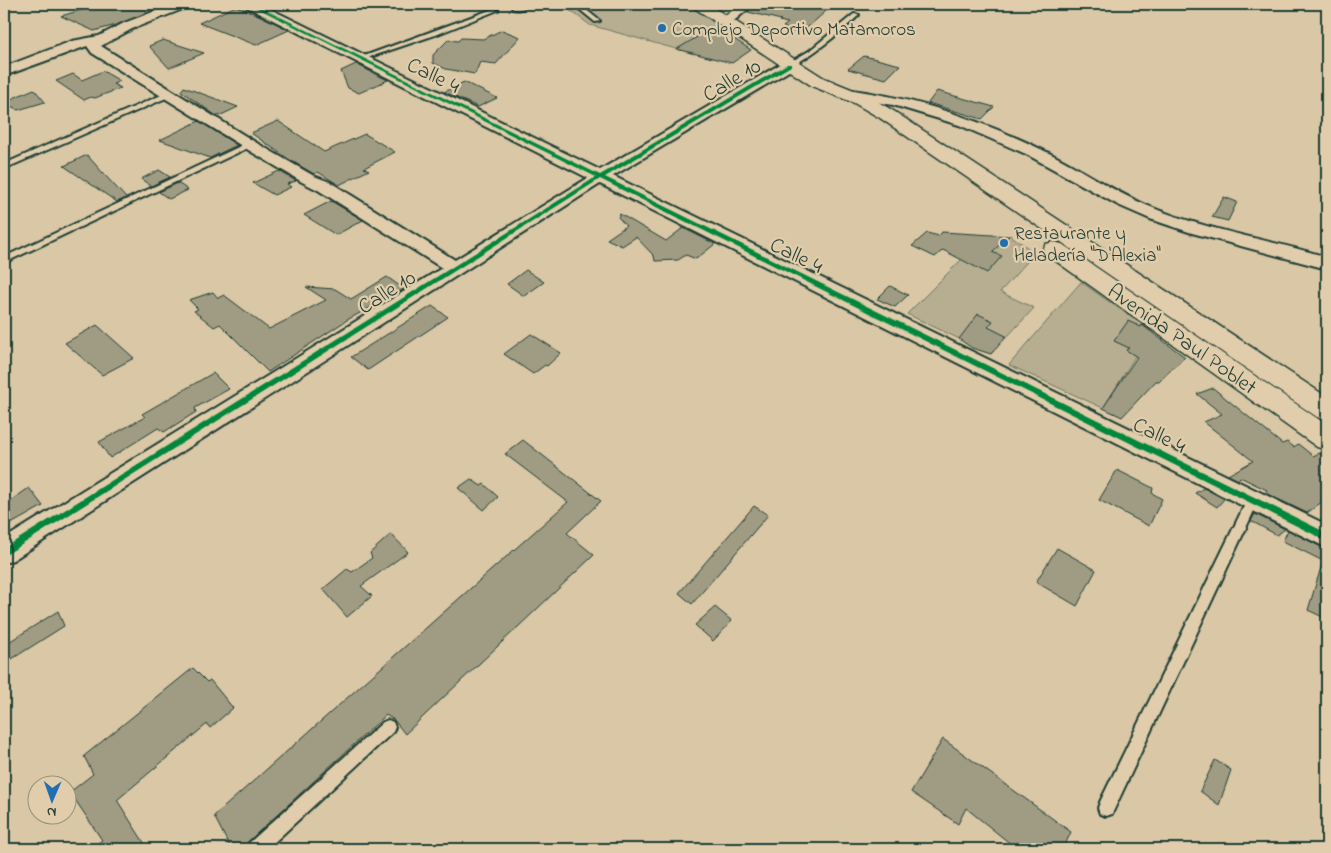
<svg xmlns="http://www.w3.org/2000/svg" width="1331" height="853" viewBox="0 0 1331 853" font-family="'Indie Flower',sans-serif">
	<rect width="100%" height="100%" fill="#d9c7a6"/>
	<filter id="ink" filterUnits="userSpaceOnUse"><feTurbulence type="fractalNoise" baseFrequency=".02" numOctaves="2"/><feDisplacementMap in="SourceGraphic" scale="10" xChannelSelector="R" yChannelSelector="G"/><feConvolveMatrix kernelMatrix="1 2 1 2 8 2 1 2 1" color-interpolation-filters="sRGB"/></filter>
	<g filter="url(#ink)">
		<path fill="#b7ae91" stroke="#6b7662" d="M564 4H690L727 30 694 54 590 25 564 6Z
			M1010 235 1035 253 1000 292 1034 308 991 354 907 314 984 237 997 247Z
			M1081 282 1151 331 1103 408 1009 365Z"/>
		<path fill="#9f9c83" stroke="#1f3d34" d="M102 4H169L116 25 94 31 61 16Z
			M756 4H799L805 7 808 4H834L800 34 783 27 788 23 779 21 781 20 748 12Z
			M236 6 263 17 289 30 256 45 199 23Z
			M719 29 751 50 732 63 677 49 704 33 712 35Z
			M502 30 520 37 496 64 480 62 475 74 446 69 433 63V55L448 40 458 41 461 38 483 39Z
			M163 40 204 53 169 68 149 46Z
			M864 56 900 65 886 79 848 69Z
			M356 64 379 76 388 80 359 93 348 88 341 71Z
			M103 71 120 81 113 84 121 88 95 98 91 97 84 100 56 81 73 74 82 80Z
			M464 82 497 98 478 107 444 92Z
			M184 87 238 107 219 116 215 115 181 91Z
			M34 89 45 102 18 110 4 102Z
			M937 91 994 107 982 119 928 103Z
			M199 121 237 145 210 158 160 140Z
			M278 121 324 152 365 134 395 152 364 168 369 170 339 185 318 172 314 174 290 160 251 133Z
			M87 155 102 172 126 198 117 202 64 166Z
			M159 170 170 177 151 186 141 179Z
			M279 171 296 181 287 184 291 187 274 195 253 183Z
			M178 183 188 190 169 199 159 192Z
			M1224 197 1237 202 1228 221 1212 217Z
			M331 201 363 220 336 235 304 215Z
			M620 214 666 241 683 228 715 244 696 259 686 255 678 260 655 261 654 256 636 237 622 246 607 239 626 226 618 217Z
			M942 232 1009 236 992 252 1002 256 987 273 943 250 935 257 912 246 927 233 939 236Z
			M526 270 544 282 524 296 507 284Z
			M387 277 404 289 347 320 268 372 220 324 214 327 194 311 198 309 189 300 213 292 218 298 224 295 269 329 326 300 306 287 335 289 351 299Z
			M890 286 908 295 895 307 877 299Z
			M432 306 448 317 368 370 351 357Z
			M978 314 993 321 988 327 1006 336 991 354 972 348 959 339Z
			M1128 321 1141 327 1142 325 1185 357 1159 381H1156L1122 417 1103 408 1137 357 1126 350 1129 348 1114 341Z
			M97 325 134 358 102 375 65 343Z
			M531 334 561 353 547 366 545 365 533 374 504 354Z
			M213 373 229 389 195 408 196 412 164 432 158 428 110 458 99 442 145 417 142 414Z
			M1213 388 1282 444 1287 442 1294 447 1298 444 1313 456 1320 453 1327 458V498L1307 513 1265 493 1267 490 1240 477 1238 480 1228 475 1253 461 1204 422 1222 414 1197 394Z
			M523 440 601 501 567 533 594 555 405 734 394 720 386 715 240 849H231L214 816 568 502 505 454Z
			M1117 470 1153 488 1152 493 1162 499 1149 526 1099 500Z
			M471 479 481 486 484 484 498 497 484 510 458 488Z
			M29 488 43 506 4 528V505Z
			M1204 488 1224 499 1217 507 1195 493Z
			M754 506 768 515 692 604 679 593Z
			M1255 514 1285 529 1277 535 1251 521Z
			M1288 530 1327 550V619L1308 610 1323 561 1283 541Z
			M391 534 408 552 361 586 372 596 347 617 323 589 347 569 352 572 372 558 370 553Z
			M1057 548 1096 570 1077 606 1036 582Z
			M715 607 732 621 713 641 695 625Z
			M58 611 64 626 4 664V645Z
			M193 668 207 682 210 680 233 708 210 728 207 724 117 800 148 849H90L102 840 70 792 93 774 84 756Z
			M943 739 1071 832 1063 849H1017L966 808 958 824 911 792Z
			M1215 760 1231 770 1219 805 1200 791Z"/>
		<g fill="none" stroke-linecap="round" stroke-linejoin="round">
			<g stroke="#1f3d34" stroke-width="4">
				<path id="service" d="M573 4H579L600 21 595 22Z
					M493 9 498 10 438 34 364 59 359 58Z
					M854 14 859 15C848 26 800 67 787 66V64L809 51Z
					M166 93 173 95 4 169V164Z
					M247 143 254 145 4 263V257Z
					M1253 495 1257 496 1259 500 1112 814 1106 816 1100 814 1098 808 1100 802 1247 500 1249 496Z
					M388 720 393 722 395 727 393 732 267 849H247L249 843 383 722Z"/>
			</g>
			<g stroke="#1f3d34" stroke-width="4">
				<path id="minor" d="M174 4H190L188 7 132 29 101 46 255 142 314 176 330 182 455 260 588 178 247 7 245 4H260L600 170 784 62H794L796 65 794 68 613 176 1327 525V548L600 184 13 560 4 563V539L442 268 318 190 302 182 245 148 92 53 87 46 4 76V67L72 41 99 36 124 23Z
					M513 4H529C526 9 518 10 513 9L511 6Z
					M741 4H754L729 25H721L719 22 721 19Z
					M845 89C918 98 987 122 1053 155 1084 171 1113 191 1146 205 1204 230 1267 239 1327 257V269L1192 233 1150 219 1118 205 1026 154 959 125 893 105 840 96 838 93 840 90Z"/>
			</g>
			<g stroke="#1f3d34" stroke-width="3">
				<path id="primary" d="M691 4H708L824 78 866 95 892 110 1327 397V420L1317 417 880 118 854 103 812 86 693 7Z
					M1054 242 1062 244 1327 425V450L1317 447 1046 254 1043 249 1046 244Z"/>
			</g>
			<use href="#service" fill="#e1cdab" fill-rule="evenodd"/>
			<use href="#minor" fill="#e1cdab" fill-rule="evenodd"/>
			<use href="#primary" fill="#e1cdab" fill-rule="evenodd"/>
			<g stroke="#e1cdab" stroke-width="3">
				<path id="cycleway" d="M249 4H254L600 175 787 64H791V66L605 177 1327 533V541L600 179 4 556V548L596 177Z"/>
			</g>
			<use href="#cycleway" fill="#00873e" fill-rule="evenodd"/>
		</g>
	</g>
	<g fill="#1f6fb2" stroke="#e1cdab" stroke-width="2">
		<circle cx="662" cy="28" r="5"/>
		<circle cx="1004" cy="243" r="5"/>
	</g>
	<g text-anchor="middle" stroke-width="4.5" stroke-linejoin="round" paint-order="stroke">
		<g font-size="19" fill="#1f3d34" stroke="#e1cdab" text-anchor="start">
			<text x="672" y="35">Complejo Deportivo Matamoros</text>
			<text x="1014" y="239">Restaurante y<tspan x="1014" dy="22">Heladería "D'Alexia"</tspan></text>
		</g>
		<g font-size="22" fill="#1f3d34" stroke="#e1cdab">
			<text transform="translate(434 74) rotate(26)" y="8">Calle 4</text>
			<text transform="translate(731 79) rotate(-31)" y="8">Calle 10</text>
			<text transform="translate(797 254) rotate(26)" y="8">Calle 4</text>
			<text transform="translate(386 291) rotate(-32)" y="8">Calle 10</text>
			<text transform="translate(1183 338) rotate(35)" y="8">Avenida Paul Poblet</text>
			<text transform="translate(1160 434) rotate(26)" y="8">Calle 4</text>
		</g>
	</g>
	<rect width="1331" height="853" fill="none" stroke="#e1cdab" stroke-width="20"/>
	<rect x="10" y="10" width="1311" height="833" fill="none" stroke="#1f3d34" stroke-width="2" filter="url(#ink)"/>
	<g transform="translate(52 800) rotate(182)"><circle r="24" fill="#e1cdab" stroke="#93937b"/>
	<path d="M0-4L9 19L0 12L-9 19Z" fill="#1f6fb2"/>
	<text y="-8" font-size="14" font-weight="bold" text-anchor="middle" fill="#1f3d34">N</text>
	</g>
</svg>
